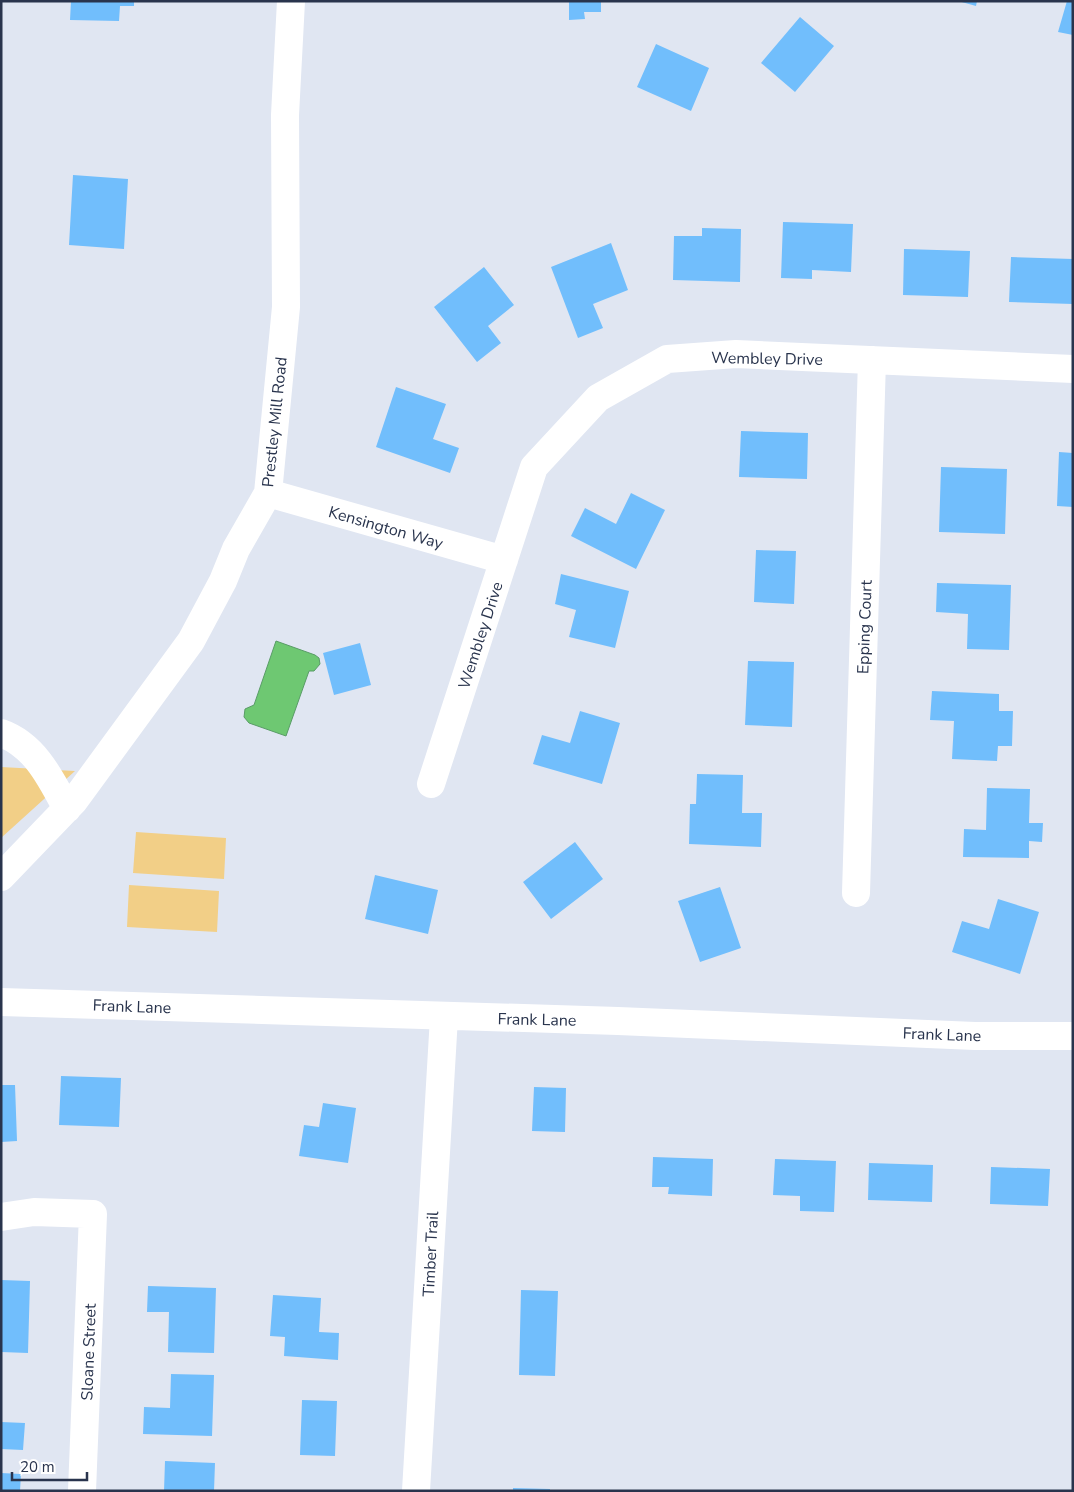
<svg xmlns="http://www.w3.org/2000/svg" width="1074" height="1492" viewBox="0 0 1074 1492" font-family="'Nunito Sans',sans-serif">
	<rect width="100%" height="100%" fill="#e0e6f2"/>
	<path fill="#f2cf87" d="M1 767 75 771 1 838Z
		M136 832 226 838 224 879 133 873Z
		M129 885 219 891 217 932 127 927Z"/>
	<path fill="#6ec872" stroke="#599c67" d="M276 641 315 655 319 658 320 664 314 671H309L286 736 249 723 244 717 245 709 254 705Z"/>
	<path fill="#71befc" d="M71 1H134V6H120L119 21 70 20Z
		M569 1H601V12H584L585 19 569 20Z
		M958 1H977L976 6Z
		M1067 1H1073V35L1058 32Z
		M800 17 834 46 795 92 761 63Z
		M656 44 709 68 691 111 637 87Z
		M73 175 128 179 124 249 69 245Z
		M783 222 853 224 851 272 812 270V279L781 278Z
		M702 228 741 229 740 282 673 280 674 236H702Z
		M611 243 628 290 593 304 603 328 578 338 551 267Z
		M904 249 970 251 968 297 903 295Z
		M1011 257 1073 259V304L1009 302Z
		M484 267 514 305 488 326 501 343 477 362 434 307Z
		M396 387 446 404 433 439 459 448 450 473 376 447Z
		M741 431 808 433 807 479 739 477Z
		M1059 452 1073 453V507L1057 506Z
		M941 467 1007 469 1005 534 939 532Z
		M631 493 665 510 636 569 571 536 585 508 616 524Z
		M756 550 796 551 794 604 754 602Z
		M561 574 629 591 615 648 569 637 576 610 555 604Z
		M937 583 1011 585 1009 650 967 649 968 614 936 612Z
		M360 643 371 685 334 695 323 653Z
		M748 661 794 662 792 727 745 725Z
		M932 691 999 694V711H1013L1012 746H998L997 761 952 759 954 721 930 720Z
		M580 711 620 723 602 784 533 764 542 735 570 743Z
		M697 774 743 775 742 813H762L761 847 689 844 690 804H696Z
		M987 788 1030 789 1029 823H1043L1042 842 1029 841V858L963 857 964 829 986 830Z
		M575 842 603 879 551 919 523 882Z
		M375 875 438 890 428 934 365 919Z
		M720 887 741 948 700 962 678 901Z
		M998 899 1039 912 1020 974 952 952 962 921 989 929Z
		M61 1076 121 1078 119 1127 59 1125Z
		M1 1085H15L17 1141 1 1142Z
		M534 1087 566 1088 565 1132 532 1131Z
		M323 1103 356 1108 348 1163 299 1156 304 1125 319 1127Z
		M653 1157 713 1159 712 1196 668 1194 669 1187H652Z
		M775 1159 836 1161 834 1212 800 1211V1196L773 1195Z
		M869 1163 933 1165 932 1202 868 1200Z
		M991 1167 1050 1169 1048 1206 990 1204Z
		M1 1280 30 1281 28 1353 1 1352Z
		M148 1286 216 1288 214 1353 168 1352 169 1312H147Z
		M521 1290 558 1291 555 1376 519 1375Z
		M273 1295 321 1298 319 1332 339 1333 338 1360 284 1356 285 1337 270 1336Z
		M171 1374 214 1375 212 1436 143 1434 144 1407 170 1408Z
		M302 1400 337 1401 335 1456 300 1455Z
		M1 1422 25 1423 23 1450 1 1449Z
		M165 1461 215 1463 214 1491H164Z
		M1 1473 21 1474 20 1491H1Z
		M513 1488 550 1489V1491H513Z"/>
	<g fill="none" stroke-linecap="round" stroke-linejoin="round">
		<path stroke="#fff" stroke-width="28" d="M268 493 504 560
			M1 733C35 745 51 779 67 809
			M431 784 534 467 598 398 667 359 736 354 1073 369
			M1 877 74 801 191 641 223 581 236 549 268 493 286 307 285 115 291 1
			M856 893 872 360
			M1 1002 618 1021 975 1036H1073
			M1 1217 34 1212 93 1214 82 1491
			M416 1491 444 1017"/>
	</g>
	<g text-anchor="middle" stroke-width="4" stroke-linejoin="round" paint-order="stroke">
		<g font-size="16" fill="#29344d" stroke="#fff">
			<text transform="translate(767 358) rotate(1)" y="6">Wembley Drive</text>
			<text transform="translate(274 422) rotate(-84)" y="6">Prestley Mill Road</text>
			<text transform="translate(386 527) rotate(16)" y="6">Kensington Way</text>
			<text transform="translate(864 627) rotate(-88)" y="6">Epping Court</text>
			<text transform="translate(480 635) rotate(-72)" y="6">Wembley Drive</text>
			<text transform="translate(132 1006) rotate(2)" y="6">Frank Lane</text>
			<text transform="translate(537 1019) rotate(1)" y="6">Frank Lane</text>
			<text transform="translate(942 1034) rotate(2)" y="6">Frank Lane</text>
			<text transform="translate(430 1254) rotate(-87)" y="6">Timber Trail</text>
			<text transform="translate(88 1352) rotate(-88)" y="6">Sloane Street</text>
		</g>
	</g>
	<rect width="1074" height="1492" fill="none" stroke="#29344d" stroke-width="5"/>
	<path d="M12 1472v8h75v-8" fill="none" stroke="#29344d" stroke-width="2.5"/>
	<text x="20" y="1472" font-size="15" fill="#29344d" stroke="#ffffff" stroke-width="4" paint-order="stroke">20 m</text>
</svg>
